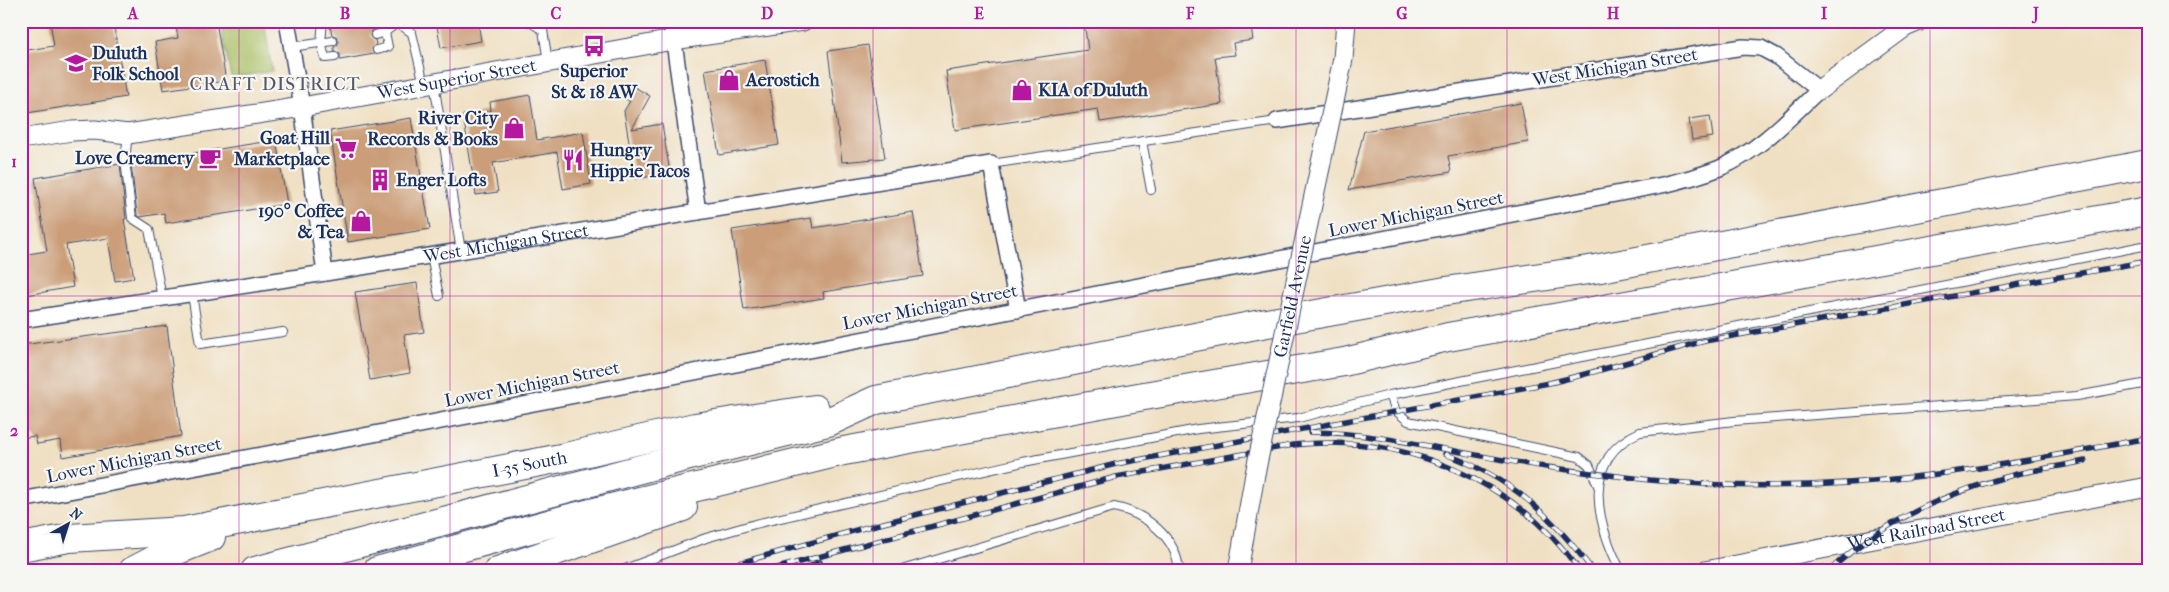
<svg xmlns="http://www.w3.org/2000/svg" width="2169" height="592" viewBox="0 0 2169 592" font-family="'IM FELL French Canon',serif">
	<rect width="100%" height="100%" fill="#f6f6f2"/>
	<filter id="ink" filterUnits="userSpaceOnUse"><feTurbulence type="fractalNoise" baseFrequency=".02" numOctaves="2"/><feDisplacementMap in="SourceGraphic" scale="10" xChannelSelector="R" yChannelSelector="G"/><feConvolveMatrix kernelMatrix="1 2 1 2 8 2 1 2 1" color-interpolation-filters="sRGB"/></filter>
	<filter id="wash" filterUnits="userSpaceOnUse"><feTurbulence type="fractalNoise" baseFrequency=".0096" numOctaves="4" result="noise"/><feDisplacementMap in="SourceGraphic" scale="20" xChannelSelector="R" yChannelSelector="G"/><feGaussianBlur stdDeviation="1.12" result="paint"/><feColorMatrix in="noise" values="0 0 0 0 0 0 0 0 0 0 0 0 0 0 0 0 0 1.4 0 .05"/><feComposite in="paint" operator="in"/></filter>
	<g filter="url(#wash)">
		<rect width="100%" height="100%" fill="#f0e0c3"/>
		<path fill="#abc167" stroke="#637862" d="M220 21H264L272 71 231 78Z"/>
		<g id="blocks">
			<path fill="#cb9e79" d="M50 21H113L126 97 21 114V51L54 46Z
				M209 21H216L226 81 163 90 155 42 178 38 176 27Z
				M329 21H372L374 30 371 32 370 36 375 40 376 44 372 49 374 54 340 60V54L334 51V47L338 44V40L336 36 332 35Z
				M436 21H478L481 41 441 48Z
				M1084 21H1250L1253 40 1233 43 1235 55 1215 57 1222 104 1100 122 1098 109 955 130 946 71 1088 50Z
				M868 45 885 158 842 162 828 51Z
				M765 60 779 145 719 155 705 70Z
				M631 85 650 96 632 129 662 124 670 173 635 179 624 111 630 101 624 98Z
				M530 95 537 140 583 132 591 184 563 189 557 152 493 163 498 192 476 195 463 115 491 111 490 102Z
				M1521 103 1528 142 1448 156 1451 172 1349 190 1364 131Z
				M1710 116 1713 137 1692 140 1689 119Z
				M411 118 430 229 348 242 330 131Z
				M276 140 287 204 166 223 164 213 140 217 137 215 131 163Z
				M120 164 126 219H124L134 278 115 281 108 238 66 245 73 287 21 296V255L47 251 35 178Z
				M913 212 923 276 823 292 824 298 744 310 732 230 811 218 813 228Z
				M417 283 424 332 404 335 410 373 370 380 355 292Z
				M167 326 181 436 63 457 61 440 37 444 35 436 21 438V345Z"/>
		</g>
	</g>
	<g filter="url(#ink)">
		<use href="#blocks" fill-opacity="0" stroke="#3b4a6d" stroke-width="1"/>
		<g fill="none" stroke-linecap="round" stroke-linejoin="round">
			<g stroke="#3b4a6d" stroke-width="10">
				<path id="service" d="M323 21 321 42 325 58 335 57
					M395 21 412 33 424 84
					M528 21 543 30 548 62
					M375 35 385 32 397 23
					M291 47 333 41
					M377 50 388 47 385 32
					M434 83 461 251
					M128 134 125 160 132 218 149 229 162 298
					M1142 141 1151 190
					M991 164 1277 121
					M431 256 439 296
					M192 294 200 344 283 332
					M1390 395 1396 411 1408 421 1579 457 1589 465 1599 488
					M620 571 706 538 755 524 1023 462 1198 429 1298 418 1390 395 2148 245
					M898 571 1114 507C1145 513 1177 537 1179 571
					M1621 571C1597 524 1579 459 1640 432L1734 421 2077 396 2148 383"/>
			</g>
			<g stroke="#3b4a6d" stroke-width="18">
				<g id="minor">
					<path d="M287 21 302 107 325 273"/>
					<path d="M671 21 698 212"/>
					<path id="s1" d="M21 320 325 273 991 164 1018 310"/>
					<path d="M21 500 353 438 1667 184C1686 179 1704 175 1722 167 1760 150 1789 118 1819 90L1776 56 1761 48 1743 47 1277 121"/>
				</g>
			</g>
			<g stroke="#3b4a6d" stroke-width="21">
				<g id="tertiary">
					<path d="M1343 59 1346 21"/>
					<path d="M1819 90 1905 27 1919 21"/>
					<path id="s2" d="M21 139 72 131 95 130 128 134 302 107 673 40 803 21"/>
					<path id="s3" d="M1705 571 2148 487"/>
				</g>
			</g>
			<g stroke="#3b4a6d" stroke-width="30">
				<g id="motorway">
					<path id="s4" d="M21 547 69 538 184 531 566 457 695 427 815 409"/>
					<path d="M133 571 158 558 211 537"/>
					<path d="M255 571 693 455 828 422 876 400 1256 325 1446 291 1595 269 2148 164"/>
					<path d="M377 571 570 518 844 451 1144 396 1344 362 1448 337 2148 211"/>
					<path d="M498 571 683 507"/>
				</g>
			</g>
			<use href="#service" stroke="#fff" stroke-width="8"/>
			<use href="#minor" stroke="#fff" stroke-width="15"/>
			<use href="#tertiary" stroke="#fff" stroke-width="19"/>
			<use href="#motorway" stroke="#fff" stroke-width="28"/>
			<g stroke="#1b2f5e" stroke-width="5.5">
				<path id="rail" d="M1310 432C1384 433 1455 453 1528 464 1569 471 1610 475 1650 480 1739 489 1833 487 1922 476 1997 467 2073 452 2148 438
					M1445 454C1512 478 1551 515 1593 571
					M711 571 860 529 1116 464 1549 383C1602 371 1653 354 1705 341L2148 261
					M766 571 1116 477 1293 445C1403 433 1515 479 1580 571
					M799 571 820 562
					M1829 571C1881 522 1948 492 2017 474 2039 469 2062 466 2085 461"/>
			</g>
			<use href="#rail" stroke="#f6f6f2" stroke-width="4" stroke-dasharray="11" stroke-linecap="butt"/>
			<g stroke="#3b4a6d" stroke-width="21" stroke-linecap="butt">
				<g id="tertiary-bridge">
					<path id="s5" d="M1238 571 1255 474 1343 59"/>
				</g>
			</g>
			<use href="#tertiary-bridge" stroke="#fff" stroke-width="19"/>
		</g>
	</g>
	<path fill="none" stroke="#b5179e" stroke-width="1" stroke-opacity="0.55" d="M239 21V571M450 21V571M662 21V571M873 21V571M1084 21V571M1296 21V571M1507 21V571M1719 21V571M1930 21V571M21 296H2148"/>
	<defs>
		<g id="bus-bare" transform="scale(1.725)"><path d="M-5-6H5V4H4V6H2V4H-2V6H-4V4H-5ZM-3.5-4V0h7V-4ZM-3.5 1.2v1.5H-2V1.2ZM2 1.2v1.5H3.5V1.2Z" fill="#b5179e" stroke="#f6f6f2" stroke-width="2.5" paint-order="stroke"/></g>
		<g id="school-bare" transform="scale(1.725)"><path d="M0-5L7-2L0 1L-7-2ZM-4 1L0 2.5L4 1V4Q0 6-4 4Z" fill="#b5179e" stroke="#f6f6f2" stroke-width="2.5" paint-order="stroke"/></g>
		<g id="shop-bare" transform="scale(1.725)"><path d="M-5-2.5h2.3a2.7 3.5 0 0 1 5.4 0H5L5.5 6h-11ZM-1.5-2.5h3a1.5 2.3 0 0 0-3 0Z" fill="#b5179e" stroke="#f6f6f2" stroke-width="2.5" paint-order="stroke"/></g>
		<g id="supermarket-bare" transform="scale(1.725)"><path d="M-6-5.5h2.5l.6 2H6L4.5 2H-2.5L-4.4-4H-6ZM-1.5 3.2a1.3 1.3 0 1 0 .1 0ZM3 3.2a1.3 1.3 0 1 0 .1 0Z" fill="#b5179e" stroke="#f6f6f2" stroke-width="2.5" paint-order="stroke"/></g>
		<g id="cafe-bare" transform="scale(1.725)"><path d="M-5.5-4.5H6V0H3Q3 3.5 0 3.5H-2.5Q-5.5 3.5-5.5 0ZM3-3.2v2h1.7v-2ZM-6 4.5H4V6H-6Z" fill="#b5179e" stroke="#f6f6f2" stroke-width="2.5" paint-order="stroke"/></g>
		<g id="restaurant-bare" transform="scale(1.725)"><path d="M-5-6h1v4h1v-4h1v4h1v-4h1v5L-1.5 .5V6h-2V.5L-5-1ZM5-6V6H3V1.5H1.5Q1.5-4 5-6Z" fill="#b5179e" stroke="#f6f6f2" stroke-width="2.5" paint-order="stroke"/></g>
		<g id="building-bare" transform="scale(1.725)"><path d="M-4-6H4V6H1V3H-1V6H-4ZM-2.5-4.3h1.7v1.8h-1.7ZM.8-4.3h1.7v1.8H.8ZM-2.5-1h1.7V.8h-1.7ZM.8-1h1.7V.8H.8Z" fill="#b5179e" stroke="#f6f6f2" stroke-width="2.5" paint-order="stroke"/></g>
	</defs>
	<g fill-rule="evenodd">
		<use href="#bus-bare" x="594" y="46"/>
		<use href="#school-bare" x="76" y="63"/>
		<use href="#shop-bare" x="729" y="80"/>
		<use href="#shop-bare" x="1022" y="90"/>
		<use href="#shop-bare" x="514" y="128"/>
		<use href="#supermarket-bare" x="346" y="148"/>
		<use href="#cafe-bare" x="210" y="158"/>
		<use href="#restaurant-bare" x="573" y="160"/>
		<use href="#building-bare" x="380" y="180"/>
		<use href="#shop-bare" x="361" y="221"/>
	</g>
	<g text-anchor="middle" stroke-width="4.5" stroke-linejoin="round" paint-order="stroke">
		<g font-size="18" font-weight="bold" fill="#1b2f5e" stroke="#f6f6f2" text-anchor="start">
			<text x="92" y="59">Duluth<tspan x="92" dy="21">Folk School</tspan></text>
			<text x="594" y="77" text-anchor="middle">Superior<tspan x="594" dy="21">St &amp; 18 AW</tspan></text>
			<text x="746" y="86">Aerostich</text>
			<text x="1038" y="96">KIA of Duluth</text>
			<text x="498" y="124" text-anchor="end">River City<tspan x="498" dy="21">Records &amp; Books</tspan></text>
			<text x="330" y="144" text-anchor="end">Goat Hill<tspan x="330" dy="21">Marketplace</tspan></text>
			<text x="590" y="156">Hungry<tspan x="590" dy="21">Hippie Tacos</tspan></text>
			<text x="194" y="164" text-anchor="end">Love Creamery</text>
			<text x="396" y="186">Enger Lofts</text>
			<text x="344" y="217" text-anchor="end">190° Coffee<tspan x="344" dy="21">&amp; Tea</tspan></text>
		</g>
		<g font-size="18" fill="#1b2f5e" stroke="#f6f6f2">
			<text transform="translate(1615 67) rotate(-9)" y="6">West Michigan Street</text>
			<text dy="6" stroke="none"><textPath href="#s2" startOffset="441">West Superior Street</textPath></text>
			<text transform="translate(1416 214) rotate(-11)" y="6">Lower Michigan Street</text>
			<text dy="6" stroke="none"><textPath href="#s1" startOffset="491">West Michigan Street</textPath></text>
			<text dy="6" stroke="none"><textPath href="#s5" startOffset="280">Garfield Avenue</textPath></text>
			<text transform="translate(930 307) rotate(-11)" y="6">Lower Michigan Street</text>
			<text transform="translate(532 384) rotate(-11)" y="6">Lower Michigan Street</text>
			<text transform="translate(134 460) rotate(-11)" y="6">Lower Michigan Street</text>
			<text dy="6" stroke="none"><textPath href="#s4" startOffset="516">I-35 South</textPath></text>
			<text dy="6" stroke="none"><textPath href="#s3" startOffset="225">West Railroad Street</textPath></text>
		</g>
		<g font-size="19" letter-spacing="1" fill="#595667" stroke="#f6f6f2">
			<text x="275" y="90">CRAFT DISTRICT</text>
		</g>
	</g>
	<rect width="2169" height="592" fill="none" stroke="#f6f6f2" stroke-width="55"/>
	<g transform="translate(68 524) rotate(39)" stroke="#f6f6f2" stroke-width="4" paint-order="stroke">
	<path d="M0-4L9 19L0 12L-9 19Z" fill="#1b2f5e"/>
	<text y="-8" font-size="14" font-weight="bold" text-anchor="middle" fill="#1b2f5e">N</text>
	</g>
	<rect x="28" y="28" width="2114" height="536" fill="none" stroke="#b5179e" stroke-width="2"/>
	<g font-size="16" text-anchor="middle" font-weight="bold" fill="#b5179e">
		<text x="133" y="19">A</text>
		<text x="345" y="19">B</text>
		<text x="556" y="19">C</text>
		<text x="767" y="19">D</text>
		<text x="979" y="19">E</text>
		<text x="1190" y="19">F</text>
		<text x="1402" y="19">G</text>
		<text x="1613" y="19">H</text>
		<text x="1824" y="19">I</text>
		<text x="2036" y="19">J</text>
		<text x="14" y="167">1</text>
		<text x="14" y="436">2</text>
	</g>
</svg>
